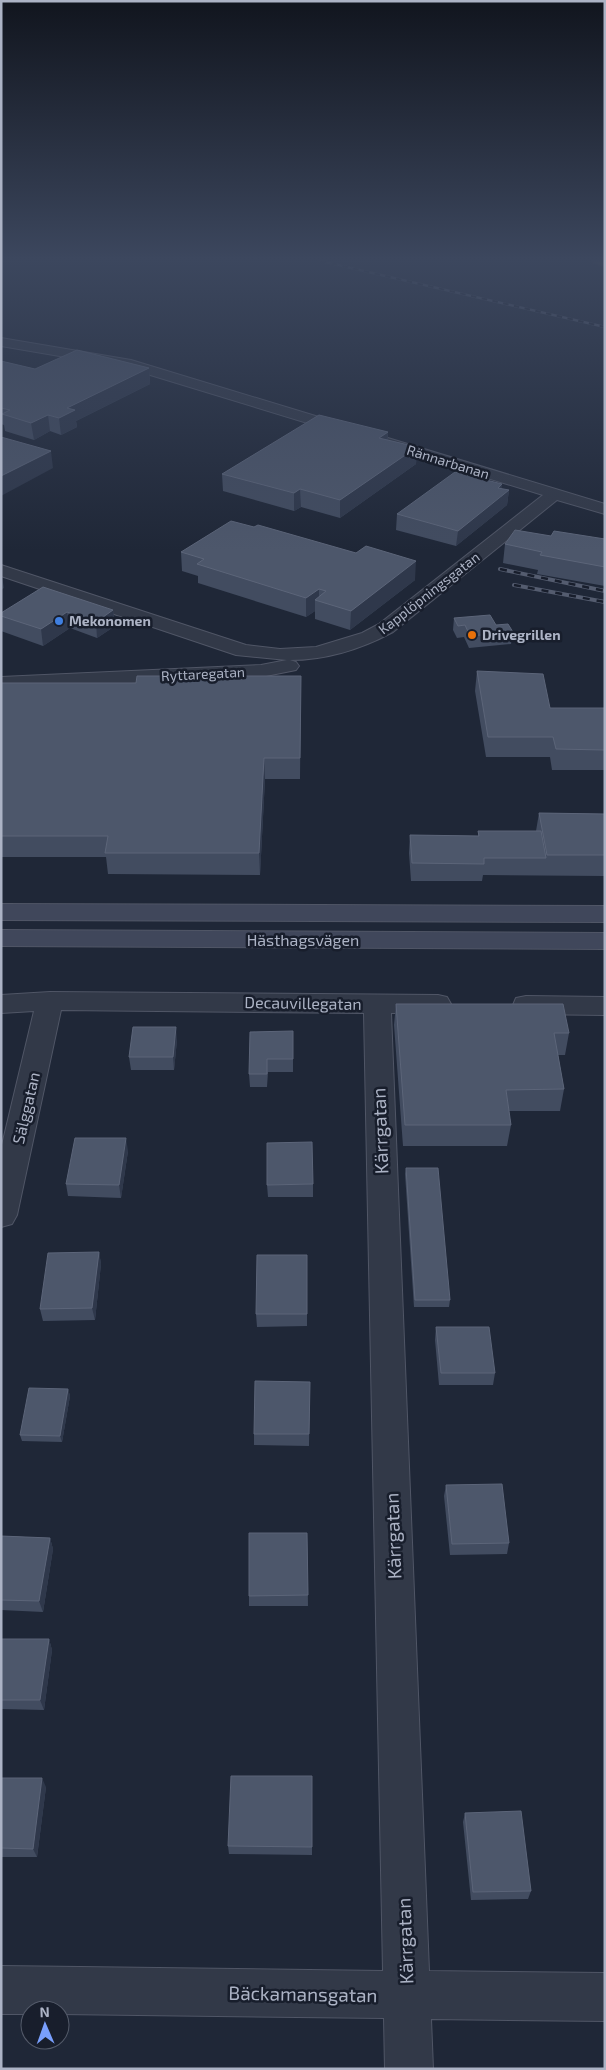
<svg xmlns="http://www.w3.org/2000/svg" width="606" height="2070" viewBox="0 0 606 2070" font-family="'Exo 2',sans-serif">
	<rect width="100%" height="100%" fill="#1f2737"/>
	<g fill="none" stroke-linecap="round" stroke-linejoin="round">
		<g stroke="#505666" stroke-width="2">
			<path id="street" d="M1 338 131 360 605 504V514L557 500 393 632C361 649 327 660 290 660L296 662 299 666 296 670 261 677 1 689V677L261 665 287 660 236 655 1 576V565L246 645 280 649 316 647 362 633 379 624 543 495 124 367 1 346Z
				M50 992 438 995 447 997 451 1004 447 1011 438 1013H391L429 1971 605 1973V2021L431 2019 433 2069H385L384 2018 60 2014V2010H30V2014H1V1966L383 1971 364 1013 61 1010 17 1215 12 1224 1 1227V1149L34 1011 1 1013V995Z
				M526 996 605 997V1015L526 1014 516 1012 513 1005 516 998Z"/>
		</g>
		<g stroke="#505666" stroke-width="2">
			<path id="secondary" d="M1 904 605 906V922L1 920Z
				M1 930 605 933V949L1 946Z"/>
		</g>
		<g stroke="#3d4352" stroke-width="2">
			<path id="highway" d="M592 261H605V266L594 263Z"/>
		</g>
		<use href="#street" fill="#323948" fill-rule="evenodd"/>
		<use href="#secondary" fill="#40475b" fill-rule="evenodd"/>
		<use href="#highway" fill="#6e654f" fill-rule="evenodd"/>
		<g stroke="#545c6f" stroke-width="2.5">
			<path id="rail-far1" d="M321 261 605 327"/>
		</g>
		<g stroke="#545c6f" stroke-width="4">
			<path id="rail" d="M500 569 605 591
				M514 585 605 602"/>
		</g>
		<use href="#rail-far1" stroke="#181e2c" stroke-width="2" stroke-dasharray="5.5" stroke-linecap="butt"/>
		<use href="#rail" stroke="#181e2c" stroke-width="2.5" stroke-dasharray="7" stroke-linecap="butt"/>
	</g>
	<path fill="#424c60" d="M1 361 35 369 149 368 150 384 76 421 77 427 61 435 50 431 34 440 5 431 4 425 1 424Z
		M388 432V440L417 447 416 464 340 518 301 507 294 511 223 491 222 474Z
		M502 489 509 490 507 505 456 546 396 530 397 514Z
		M551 536 605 539V586L537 574 538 570 503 563 505 544Z
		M181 552 415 580 350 630 315 619V611L306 617 198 583V576L182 571Z
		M113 610 115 626 97 638 70 628 43 646 1 631V613Z
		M454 618 496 625 513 632 511 644 469 648 464 637 457 638 453 630Z
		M477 671 550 708H605V770H552L550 757H486L475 691Z
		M301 676 300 779H265L260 875 108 874 106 857H1V683H136Z
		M539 813 605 814V876L483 875 482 881H411L409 853 410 835 478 836V831H536Z
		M396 1004 569 1033 565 1055H558L564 1089 560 1111H509L511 1125 507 1146H403L394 1025Z
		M293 1031V1072H268L267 1087H250L249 1074Z
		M177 1040 174 1070H131L129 1057Z
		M128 1151 121 1198 68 1196 66 1184Z
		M406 1168 450 1300 449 1307H414L405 1174Z
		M313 1184V1197H268L267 1185Z
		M99 1252 101 1264 95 1320 43 1321 40 1309Z
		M307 1255V1326L257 1327 256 1314Z
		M436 1327 495 1373 493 1385H439L435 1340Z
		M310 1382 309 1446 254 1445V1434Z
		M68 1389 70 1396 62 1442 22 1441 20 1435Z
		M446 1485 509 1543 507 1554 450 1555 444 1496Z
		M307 1533 308 1606H249V1596Z
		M1 1536 50 1538 53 1549 43 1612 1 1610Z
		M1 1639H49L52 1650 44 1710 1 1709Z
		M312 1776V1855L229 1854 228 1846Z
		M1 1778 46 1787 37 1857H1Z
		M465 1813 531 1891 528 1899 471 1900 463 1822Z"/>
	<path fill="#2f384b" d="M149 368 150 384 76 421 77 427 61 435 59 418 67 408Z
		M48 415 50 431 34 440 31 423Z
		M388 432 387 449 379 438Z
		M417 447 416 464 340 518V500Z
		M51 451 53 468 1 496V476Z
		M502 484 501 497 509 490 507 505 456 546 458 531 498 488Z
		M300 489 301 507 294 511V493Z
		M416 561 415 580 350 630 351 611Z
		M1 571 4 588 1 590Z
		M319 589V601L315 600V611L306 617V598Z
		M113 610 115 626 97 638 96 622Z
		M67 612 70 628 43 646 41 629Z
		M264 758 265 779 260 875 259 853Z
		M176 1027 177 1040 174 1070 173 1057Z
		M126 1138 128 1151 121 1198 119 1185Z
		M99 1252 101 1264 95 1320 92 1308Z
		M68 1389 70 1396 62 1442 60 1436Z
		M50 1538 53 1549 43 1612 39 1601Z
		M49 1639 52 1650 44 1710 40 1700Z
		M42 1778 46 1787 37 1857 33 1849Z"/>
	<path fill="#4d576b" stroke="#5c6579" d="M77 350 149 368 67 408 75 410 59 418 48 415 31 423 2 414 10 410 1 408V361L35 369Z
		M319 415 388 432 379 438 417 447 340 500 300 489 294 493 222 474Z
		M1 437 51 451 1 476Z
		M455 472 502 484 498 488 509 490 458 531 397 514Z
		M231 521 254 527 258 525 356 553 366 546 416 561 351 611 315 600 326 591 319 589 306 598 197 564 204 559 181 552Z
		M515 530 551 536 554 531 605 539V567L540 555 542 552 505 544Z
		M43 587 113 610 96 622 67 612 41 629 1 616V613Z
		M490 615 496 625 508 624 513 632 470 636 465 625 458 626 454 618Z
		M477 671 543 674 550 708H605V750L556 749 553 737H488Z
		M137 676H301L300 758H264L259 853H105L108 836H1V683H136Z
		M539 813 605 814V855H547Z
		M478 831H541L546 858H484V864L412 863 410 835 479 836Z
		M396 1004H563L569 1033H554L564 1089 506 1090 511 1125H405Z
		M133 1027H176L173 1057H129Z
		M293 1031V1059H267V1074H249L250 1032Z
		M75 1138H126L119 1185 66 1184Z
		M312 1142 313 1184 267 1185V1143Z
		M406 1168H438L450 1300H415Z
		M99 1252 92 1308 40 1309 48 1253Z
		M257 1255H307V1314H256Z
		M436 1327H489L495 1373H441Z
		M255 1381 310 1382 309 1434H254Z
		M29 1388 68 1389 60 1436 20 1435Z
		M502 1484 509 1543 452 1544 446 1485Z
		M249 1533H307L308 1595 249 1596Z
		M1 1536 50 1538 39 1601 1 1600Z
		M1 1639H49L40 1700H1Z
		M231 1776H312V1847L228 1846Z
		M1 1778H42L33 1849 1 1848Z
		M521 1811 531 1891 473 1892 465 1813Z"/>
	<linearGradient id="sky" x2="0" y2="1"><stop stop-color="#11151e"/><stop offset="0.47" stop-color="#3c475e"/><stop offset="1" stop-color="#3c475e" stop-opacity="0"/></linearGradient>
	<rect width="606" height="551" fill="url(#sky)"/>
	<circle fill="#3f7fe0" stroke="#181e2c" stroke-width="2" cx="59" cy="621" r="5"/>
	<circle fill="#e8710a" stroke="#181e2c" stroke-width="2" cx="472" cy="635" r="5"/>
	<g text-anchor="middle" stroke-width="5" stroke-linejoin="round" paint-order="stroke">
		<g font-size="14" fill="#acb3c5" stroke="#181e2c">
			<text transform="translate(448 462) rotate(17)" y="5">Rännarbanan</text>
			<text transform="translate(429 593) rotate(-38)" y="5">Kapplöpningsgatan</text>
			<text transform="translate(203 674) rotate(-3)" y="5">Ryttaregatan</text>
		</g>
		<g font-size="14" font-weight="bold" fill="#acb3c5" stroke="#181e2c" text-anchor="start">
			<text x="69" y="626">Mekonomen</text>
			<text x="482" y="640">Drivegrillen</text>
		</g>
		<g font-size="16" fill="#acb3c5" stroke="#181e2c">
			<text x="303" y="946">Hästhagsvägen</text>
			<text transform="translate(303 1003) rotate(1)" y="6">Decauvillegatan</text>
			<text transform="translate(26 1108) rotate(-77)" y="6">Sälggatan</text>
		</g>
		<g font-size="19" fill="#acb3c5" stroke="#181e2c">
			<text transform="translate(380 1131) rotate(-92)" y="7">Kärrgatan</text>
			<text transform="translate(393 1536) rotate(-92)" y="7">Kärrgatan</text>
			<text transform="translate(405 1941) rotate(-92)" y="7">Kärrgatan</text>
			<text transform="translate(303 1994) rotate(1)" y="7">Bäckamansgatan</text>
		</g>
	</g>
	<rect width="606" height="2070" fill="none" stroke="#acb3c5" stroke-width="5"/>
	<g transform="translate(45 2025) rotate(358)"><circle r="24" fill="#181e2c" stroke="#535a69"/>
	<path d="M0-4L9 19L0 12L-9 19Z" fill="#799ffd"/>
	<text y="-8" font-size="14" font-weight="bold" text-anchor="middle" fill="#acb3c5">N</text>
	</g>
</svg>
